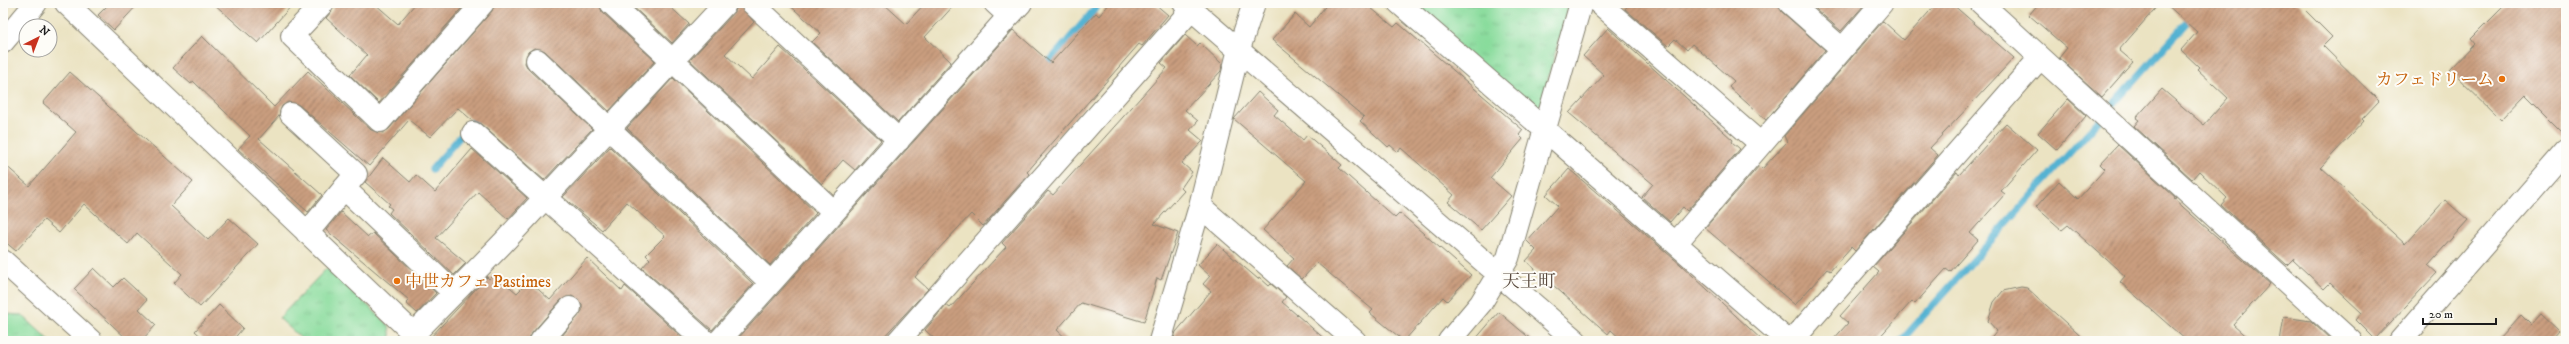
<svg xmlns="http://www.w3.org/2000/svg" width="2569" height="344" viewBox="0 0 2569 344" font-family="'IM FELL DW Pica','Noto Serif JP',serif">
	<defs>
		<pattern id="park-tufts" width="24" height="20" patternUnits="userSpaceOnUse"><rect width="24" height="20" fill="#89dc9c"/><path d="M3 7l-1-3M5 7V3M7 7l1-3M15 17l-1-3M17 17v-4M19 17l1-3" fill="none" stroke="#76bc86"/></pattern>
		<pattern id="building-hatch" width="6" height="6" patternUnits="userSpaceOnUse"><rect width="6" height="6" fill="#ca9e7f"/><path d="M-1 1l2-2M0 6l6-6M5 7l2-2" fill="none" stroke="#a38067"/></pattern>
	</defs>
	<rect width="100%" height="100%" fill="#fdfcf7"/>
	<filter id="ink" filterUnits="userSpaceOnUse"><feTurbulence type="fractalNoise" baseFrequency=".025" numOctaves="2"/><feDisplacementMap in="SourceGraphic" scale="8" xChannelSelector="R" yChannelSelector="G"/><feConvolveMatrix kernelMatrix="1 2 1 2 8 2 1 2 1" color-interpolation-filters="sRGB"/></filter>
	<filter id="wash" filterUnits="userSpaceOnUse"><feTurbulence type="fractalNoise" baseFrequency=".012" numOctaves="4" result="noise"/><feDisplacementMap in="SourceGraphic" scale="16" xChannelSelector="R" yChannelSelector="G"/><feGaussianBlur stdDeviation="0.9" result="paint"/><feColorMatrix in="noise" values="0 0 0 0 0 0 0 0 0 0 0 0 0 0 0 0 0 1.4 0 .05"/><feComposite in="paint" operator="in"/></filter>
	<g filter="url(#wash)">
		<rect width="100%" height="100%" fill="#ebe3c2"/>
		<path fill="url(#park-tufts)" stroke="#527c5c" d="M1569 3 1540 107 1531 110 1423 15V4Z
			M327 268 389 325 391 341H304L279 318Z
			M6 314 22 315 50 341H3V318Z"/>
		<g fill="none" stroke-linecap="round" stroke-linejoin="round">
			<path stroke="#54b2d2" stroke-width="7" d="M1044 68 1100 3
				M432 169 479 115
				M1901 341 2204 3"/>
		</g>
		<g id="blocks">
			<path fill="url(#building-hatch)" d="M110 3H139L114 30 98 15Z
				M213 3H294L258 43Z
				M335 3H374L398 24 416 3H466L379 103 350 75 367 55 326 18 332 11Z
				M495 3H599L602 12 655 61 609 111 545 51 534 48 528 52 525 63 528 69 592 129 544 180 481 124 473 121 458 108 430 137 409 120 369 166 299 105 288 102 282 106 279 116 259 139 322 195 308 212 238 149 250 136 193 81 191 84 173 68 202 36 274 107 308 71 371 130 383 133 389 129 492 11Z
				M629 3H666L689 24 672 43Z
				M738 3 754 22 725 54 752 79 780 47 881 140 855 170 843 160 822 184 690 60 735 12Z
				M787 3H883L906 24 925 3H956L925 37 951 62 898 122 812 42 821 33Z
				M1110 3H1154L1168 15 1142 46 1139 44 1027 172 1029 174 983 226 971 214 934 254 915 277 928 289 880 341H736L1013 30 1051 63 1096 13 1099 16Z
				M1328 3H1365L1394 27 1398 23 1523 130 1519 135 1523 139 1490 178 1511 196 1481 230 1448 202 1454 195 1401 148 1398 152 1390 145 1388 147 1360 121 1364 117 1272 40 1295 14 1309 27Z
				M1630 3H1778L1782 12 1825 50 1766 120 1729 87 1734 81 1692 44 1687 50 1675 39 1668 46 1625 9Z
				M1809 3H1863L1865 4 1841 31Z
				M1937 3H1951L2014 58 1930 148 1938 155 1855 251 1851 247 1830 271 1827 269 1795 305 1705 228 1759 166 1762 169 1787 142 1784 136 1883 21 1904 40Z
				M2039 3H2160L2119 50 2133 62 2102 97 2059 58 2067 48 2029 15Z
				M2165 3H2298L2332 37 2323 46 2379 101 2362 119 2364 121 2321 167 2405 244 2445 200 2468 220 2428 265 2437 273 2375 339 2356 320 2362 313 2330 283 2324 289 2293 260 2294 258 2287 265 2221 205 2227 198 2199 171 2192 179 2134 126 2139 120 2136 118 2162 89 2204 125 2228 98 2197 69 2199 67 2181 50 2197 32Z
				M2507 3H2566V136L2525 95 2501 120 2450 70 2475 44 2471 39Z
				M1608 28 1733 140 1732 142 1740 149 1687 211 1683 207 1670 222 1642 197 1653 184 1569 113 1604 75 1583 56Z
				M1185 35 1197 46 1200 43 1222 64 1221 71 1185 110 1198 121 1190 130 1203 141 1182 163 1192 172 1181 188 1184 191 1154 224 1178 233 1161 280 1157 278 1144 322 1081 303 1057 330 1069 341H937L925 330 946 305 950 308 1006 247 1002 243 1048 191 1053 195 1167 68 1161 63Z
				M70 72 193 182 171 206 208 240 229 218 258 244 200 307 174 283 182 274 137 233 128 244 84 204 59 233 44 220 16 251 3 240V163L29 186 76 132 43 103Z
				M673 78 816 213 770 265 627 128Z
				M1258 92 1278 110 1274 115 1303 140 1307 135 1342 165 1339 168 1395 218 1400 213 1471 275 1447 301 1443 297 1404 341 1370 313 1373 310 1317 263 1302 279 1287 266 1294 258 1263 230 1306 181 1234 119Z
				M2068 99 2086 116 2057 150 2038 133Z
				M2006 123 2037 150 2001 191 2005 194 1970 233 1978 240 1950 272 1946 269 1915 304 1912 301 1876 341H1832L1848 323 1840 316 1879 272 1873 267 1957 172 1959 175Z
				M2118 145 2176 198 2174 199 2270 284 2233 325 2251 341H2187L2120 282 2125 276 2068 225 2062 230 2036 207 2059 181 2078 199 2105 169 2100 164Z
				M610 147 753 284 712 330 642 268 650 259 646 255 665 236 627 202 602 230 563 197Z
				M472 149 527 198 508 219 478 192 436 238 466 263 454 275 389 213 392 209 388 206 390 204 365 182 383 158 410 182 416 175 435 192Z
				M1569 169 1680 264 1763 341H1623L1611 330 1608 334 1526 261 1536 250 1527 241 1558 206 1546 195Z
				M341 212 368 237 373 233 436 293 417 313 406 303 409 300 326 230Z
				M1217 244 1258 279 1259 277 1269 286 1271 284 1286 297 1282 302 1327 341H1173L1176 332 1211 291 1203 284 1210 276 1198 265Z
				M587 258 622 291 625 286 686 341H558L582 311V304L572 296 561 300 532 333 529 341H427L487 277 489 279 494 274 517 293 529 281 550 300Z
				M94 268 114 287 123 278 147 300 139 309 156 325 141 341H129L74 289Z
				M2021 287 2027 288 2086 341H1989L1997 331 1988 321 1994 302 2003 291Z
				M219 305 243 328 232 341H206L195 331Z
				M1499 312 1533 341H1474Z
				M2541 314 2559 331 2550 341H2497L2521 315 2531 325Z
				M2284 317 2311 321 2332 341H2280Z"/>
		</g>
	</g>
	<g filter="url(#ink)">
		<use href="#blocks" fill-opacity="0" stroke="#84806f" stroke-width="1"/>
		<g fill="none" stroke-linecap="round" stroke-linejoin="round">
			<g stroke="#84806f" stroke-width="24">
				<path id="minor" d="M66 3 414 334
					M323 3 292 36 380 121 483 3
					M611 3 834 212
					M752 3 899 140
					M995 3 1009 16 1021 3
					M1184 3 1576 341
					M1399 3 1788 341
					M1599 3 1761 144
					M1790 3 1842 49
					M1981 3 2351 341
					M3 42 36 3
					M537 60 771 283
					M291 114 356 174 307 233
					M473 133 705 341
					M344 188 454 293
					M1200 206 1355 341
					M1676 243 1882 3
					M3 261 91 341
					M407 341 502 244 726 3
					M541 341 570 308
					M719 341 1009 16
					M898 341 1191 10
					M1160 341 1200 206 1239 49 1254 3
					M1449 341 1481 303 1508 258 1581 3
					M1792 341 2040 58
					M2400 341 2566 151"/>
			</g>
			<use href="#minor" stroke="#fff" stroke-width="22"/>
		</g>
	</g>
	<g fill="#e8710a" stroke="#fdfcf7" stroke-width="1.5">
		<circle cx="2502" cy="79" r="4"/>
		<circle cx="397" cy="281" r="4"/>
	</g>
	<g text-anchor="middle" stroke-width="4" stroke-linejoin="round" paint-order="stroke">
		<g font-size="17" fill="#c56008" stroke="#fdfcf7" text-anchor="end">
			<text x="2494" y="85">カフェドリーム</text>
			<text x="405" y="287" text-anchor="start">中世カフェ Pastimes</text>
		</g>
		<g font-size="18" fill="#594a3f" stroke="#fdfcf7">
			<text x="1529" y="287">天王町</text>
		</g>
	</g>
	<rect width="2569" height="344" fill="none" stroke="#fdfcf7" stroke-width="16"/>
	<g transform="translate(38 38) rotate(42)"><circle r="19" fill="#fdfcf7" stroke="#a3a29f"/>
	<path d="M0-3L7 15L0 10L-7 15Z" fill="#c8321e"/>
	<text y="-6" font-size="11" font-weight="bold" text-anchor="middle" fill="#1c1c1c">N</text>
	</g>
	<path d="M2423 318v6h73v-6" fill="none" stroke="#1c1c1c" stroke-width="2"/>
	<text x="2429" y="318" font-size="12" fill="#1c1c1c" stroke="#fdfcf7" stroke-width="3" paint-order="stroke">20 m</text>
</svg>
